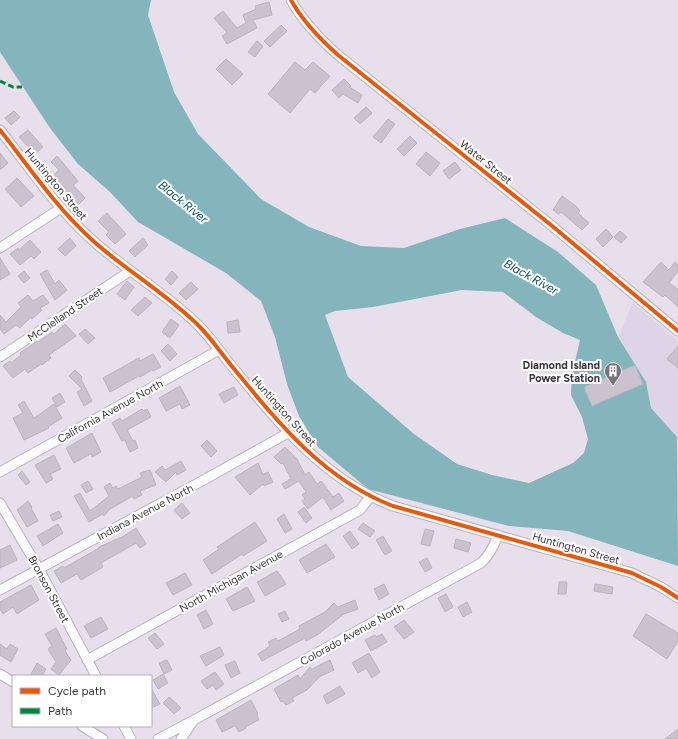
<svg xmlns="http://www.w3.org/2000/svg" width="678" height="739" viewBox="0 0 678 739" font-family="Figtree,sans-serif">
	<rect width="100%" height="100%" fill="#e7e0ec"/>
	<path fill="#dfd4e7" d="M633 302 678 341V441L677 437 651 408 646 382 618 337Z"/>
	<path fill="#84b4bc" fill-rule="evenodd" d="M0 0H151L148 15 174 92 198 134 261 199 309 227 361 246 404 248 460 229 505 218 558 252 596 285 618 337 646 382 651 408 677 437 678 566 568 531 509 526 368 489 318 447 299 416 287 384 275 337 261 301 226 273 138 222 110 192 78 164 50 128 0 52ZM462 290 503 292 536 317 563 333 580 340 572 375 571 395 582 417 588 439 584 453 573 463 529 483 492 475 457 464 414 434 348 377 325 315 335 311 373 307Z"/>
	<path fill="#cbc2d0" stroke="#b9b4bd" d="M269 2 272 15 253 20 257 28 227 44 222 36 227 33 214 18 223 11 237 28 246 23 243 15 256 9 255 6Z
		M281 25 287 31 270 47 264 41Z
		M257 41 263 46 255 57 248 52Z
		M226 59 243 74 232 85 216 69Z
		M295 62 305 70 313 62 330 76 315 93 310 89 290 113 268 94Z
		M344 79 351 86 349 87 362 95 358 103 343 94 339 98 332 90Z
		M366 107 372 113 360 124 354 118Z
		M14 111 20 117 11 125 5 118Z
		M388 119 395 124 381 143 373 137Z
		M28 130 43 147 35 154 19 137Z
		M410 136 417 143 404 156 397 149Z
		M426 152 440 163 430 176 416 164Z
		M0 153 8 163 0 170Z
		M57 156 78 181 73 185 85 198 77 206 53 176 59 170 51 162Z
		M455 162 461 170 449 179 443 171Z
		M17 178 34 196 21 207 5 189Z
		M562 196 576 206 580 211 578 213 589 223 582 230 561 212 559 214 553 210Z
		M107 213 126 234 115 244 106 235 109 232 98 221Z
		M606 229 613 237 603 247 596 239Z
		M620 231 627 237 621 243 614 237Z
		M70 238 76 246 65 256 58 249Z
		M143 238 148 245 135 257 129 251Z
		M30 240 41 252 34 259 31 256 20 265 10 254 18 248 19 250Z
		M0 258 10 274 0 280Z
		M661 262 669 270 675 262 678 265V271L669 283 678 289V307L665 295 663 297 643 282Z
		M47 270 55 284 59 280 67 290 55 300 40 274Z
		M24 271 30 278 24 283 18 276Z
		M172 271 178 277 171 285 165 279Z
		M127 281 134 287 125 300 117 294Z
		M191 282 198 289 186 300 179 293Z
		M28 295 33 301 43 295 49 303 40 308 42 310 32 319 31 317 20 328 16 325 4 334 0 329V315L6 322 21 307 18 303Z
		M145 297 152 303 138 316 131 310Z
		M171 319 179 325 170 338 162 332Z
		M238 320 240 332 228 333 227 322Z
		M65 324 76 336 49 355 51 358 42 365 41 364 28 373 25 369 13 378 3 366 10 361 11 363 21 355 20 353 37 341 38 342 52 332 54 334Z
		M85 329 95 338 88 344 79 334Z
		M168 344 177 354 170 361 161 351Z
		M678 346V368L667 359Z
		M153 354 161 367 153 371 152 370 140 377 139 376 110 392 103 378 139 358 140 361Z
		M635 365 643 384 592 406 584 387Z
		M75 370 82 377 81 379 92 401 84 406 77 392 82 389 69 376Z
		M180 386 190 405 182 409 180 404 166 411 159 398Z
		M234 387 238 395 224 403 219 394Z
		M60 393 65 402 57 407 52 398Z
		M24 401 34 418 54 404 62 418 48 427 49 428 24 440 13 418 23 413 18 405Z
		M142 409 144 411 147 409 151 417 127 430 133 441 135 440 138 448 130 452 125 440 122 441 112 423 120 418 122 421Z
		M92 433 101 452 92 457 91 454 74 463 66 448Z
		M207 440 217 451 211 457 201 446Z
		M285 447 297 459 305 475 309 472 317 484 321 481 333 497 339 493 344 501 331 510 323 497 308 509 302 501 305 499 302 495 306 492 299 481 285 489 282 484 291 479 283 463 281 464 274 457Z
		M54 455 61 469 50 474 53 479 46 483 35 465Z
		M181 461 186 470 177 475 176 472 166 482 155 472 162 466 165 470Z
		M258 463 263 474 268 472 273 482 264 486 263 484 250 495 235 477Z
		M150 470 156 485 140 491 142 495 134 499 133 496 110 509 104 516 103 514 89 522 74 496 80 493 90 511 109 496 104 487 110 483 113 488 116 486 118 489 142 477 140 473Z
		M22 471 30 482 26 485 18 475Z
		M88 481 93 489 86 493 81 485Z
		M28 501 32 507 31 508 38 521 27 527 17 510Z
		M182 503 190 513 182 519 174 510Z
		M304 507 312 518 306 523 298 512Z
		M59 511 62 517 53 521 50 515Z
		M284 514 292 529 285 533 277 519Z
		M255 522 267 541 243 556 242 554 212 574 203 560 219 549 217 547Z
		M363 523 375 531 370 537 358 529Z
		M58 524 63 533 43 546 37 536Z
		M136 528 146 544 140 548 136 543 101 563 103 567 81 580 77 574 61 583 54 571 63 566 64 568 99 548V547L124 536Z
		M425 529 434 531 430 546 421 544Z
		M350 531 359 544 352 549 343 536Z
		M383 536 392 551 385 555 376 540Z
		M456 539 471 543 468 552 454 548Z
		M326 544 335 557 307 573 299 560Z
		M10 545 17 560 0 568V550Z
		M427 558 432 568 425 572 419 562Z
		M277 571 286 584 265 596 257 582Z
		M185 573 192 585 173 595 166 583Z
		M559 582H567L566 594H558Z
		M384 584 389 594 379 600 374 589Z
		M595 584 613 587 612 594 594 591Z
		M31 585 39 600 17 614 13 607 3 614 0 609V602Z
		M247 587 255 601 233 611 226 599Z
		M446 594 453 607 445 612 438 598Z
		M355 600 358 609 344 614 317 635 306 641 305 638 262 661 258 654 270 646 268 642 276 638 278 641 300 629 299 626 325 612 334 603 338 607Z
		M467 602 472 612 463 617 458 607Z
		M206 610 213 624 204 629 197 615Z
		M285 611 289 619 282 622 278 614Z
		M646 614 678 633V641L667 659 633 636Z
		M101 617 108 629 91 638 84 626Z
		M404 620 414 632 404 639 394 627Z
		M56 628 67 649 65 651 71 660 59 675 51 669 56 662 48 649 52 646 45 634Z
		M155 633 164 644 157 649 148 638Z
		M382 634 387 642 371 651 365 640 375 635 376 637Z
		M0 644 7 649 10 644 18 649 11 662 0 655Z
		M220 647 224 655 206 666 200 656Z
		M369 653 380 672 372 678 366 668 358 673 352 663Z
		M167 660 172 670 164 674 159 663Z
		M330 660 334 670 319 677 307 690 292 698 294 701 286 705 283 701 281 702 274 689 298 675 300 679 310 667 312 669Z
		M235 661 240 673 231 678 225 665Z
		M37 663 46 669 42 676H30Z
		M215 672 224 684 216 690 213 685 207 689 201 681Z
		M163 674 168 683 158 689 153 680Z
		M340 686 345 694 327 704 323 696Z
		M151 688 160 704 151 708Z
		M169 697 181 708 174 714 163 703Z
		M251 700 258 714 257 715 259 720 245 727 246 728 239 732 235 726 222 732 216 720Z
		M678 729V739H665Z"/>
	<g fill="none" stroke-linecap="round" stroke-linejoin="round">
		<g stroke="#b7b2ba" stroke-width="11">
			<path id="minor" d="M291 0C303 22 320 39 338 55L551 225 678 331
				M0 130C29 167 56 207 91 239 125 270 166 293 199 326 212 339 223 356 235 370 280 425 325 480 393 506L632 573 661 587 678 598
				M0 248 61 208
				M0 357 130 271
				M0 472 219 350
				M0 503 39 569 96 676
				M0 590 200 482 288 433
				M87 660 360 510 370 497
				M0 674 13 682
				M82 726 103 739
				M124 726 131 739
				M158 739 192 721
				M181 739 194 720 481 563C489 556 494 546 498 535"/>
		</g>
		<use href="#minor" stroke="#fbfafc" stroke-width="9"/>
		<path stroke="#00873e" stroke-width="3" stroke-dasharray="6 3" stroke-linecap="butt" d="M0 81 13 87H22"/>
		<g stroke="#fff" stroke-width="6">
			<path id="cycleway" d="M291 0C303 22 320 39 338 55L551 225 678 331
				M0 130C29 167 56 207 91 239 125 270 166 293 199 326 212 339 223 356 235 370 280 425 325 480 393 506L632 573 661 587 678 598"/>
		</g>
		<use href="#cycleway" stroke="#e8590c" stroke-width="4"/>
	</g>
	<defs>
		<g id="building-pin" transform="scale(0.9)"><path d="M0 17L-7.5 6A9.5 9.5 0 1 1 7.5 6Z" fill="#77727b" stroke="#fff"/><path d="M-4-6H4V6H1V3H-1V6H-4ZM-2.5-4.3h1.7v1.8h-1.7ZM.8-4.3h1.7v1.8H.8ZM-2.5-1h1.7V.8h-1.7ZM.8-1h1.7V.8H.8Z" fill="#fff"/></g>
	</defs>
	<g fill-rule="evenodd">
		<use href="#building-pin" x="613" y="371"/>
	</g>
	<g text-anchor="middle" stroke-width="4" stroke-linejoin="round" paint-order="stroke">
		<g font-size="11" fill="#3b363e" stroke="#fff">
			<text transform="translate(486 162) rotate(39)" y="4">Water Street</text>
			<text transform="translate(56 184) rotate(50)" y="4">Huntington Street</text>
			<text transform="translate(65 314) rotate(-34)" y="4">McClelland Street</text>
			<text transform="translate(110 411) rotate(-29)" y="4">California Avenue North</text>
			<text transform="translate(284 411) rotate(48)" y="4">Huntington Street</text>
			<text transform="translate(145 512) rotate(-28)" y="4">Indiana Avenue North</text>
			<text transform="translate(576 548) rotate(16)" y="4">Huntington Street</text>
			<text transform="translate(231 581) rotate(-29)" y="4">North Michigan Avenue</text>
			<text transform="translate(49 589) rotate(62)" y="4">Bronson Street</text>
			<text transform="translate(352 634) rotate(-29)" y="4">Colorado Avenue North</text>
		</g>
		<g font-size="11" font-weight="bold" fill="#3b363e" stroke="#fff" text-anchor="end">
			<text x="600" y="369">Diamond Island<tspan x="600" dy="13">Power Station</tspan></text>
		</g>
		<g font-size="12" font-style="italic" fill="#0f4f54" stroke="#fff">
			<text transform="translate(183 202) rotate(39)" y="4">Black River</text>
			<text transform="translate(531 277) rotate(29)" y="4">Black River</text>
		</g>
	</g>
	<rect x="12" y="675" width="140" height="52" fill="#ffffff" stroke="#b1afb2"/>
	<rect x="20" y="688" width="20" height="6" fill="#e8590c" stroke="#b1afb2"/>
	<text x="48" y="695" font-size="12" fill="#3b363e">Cycle path</text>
	<rect x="20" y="708" width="20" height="6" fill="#00873e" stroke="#b1afb2"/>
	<text x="48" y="715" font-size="12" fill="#3b363e">Path</text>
</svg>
